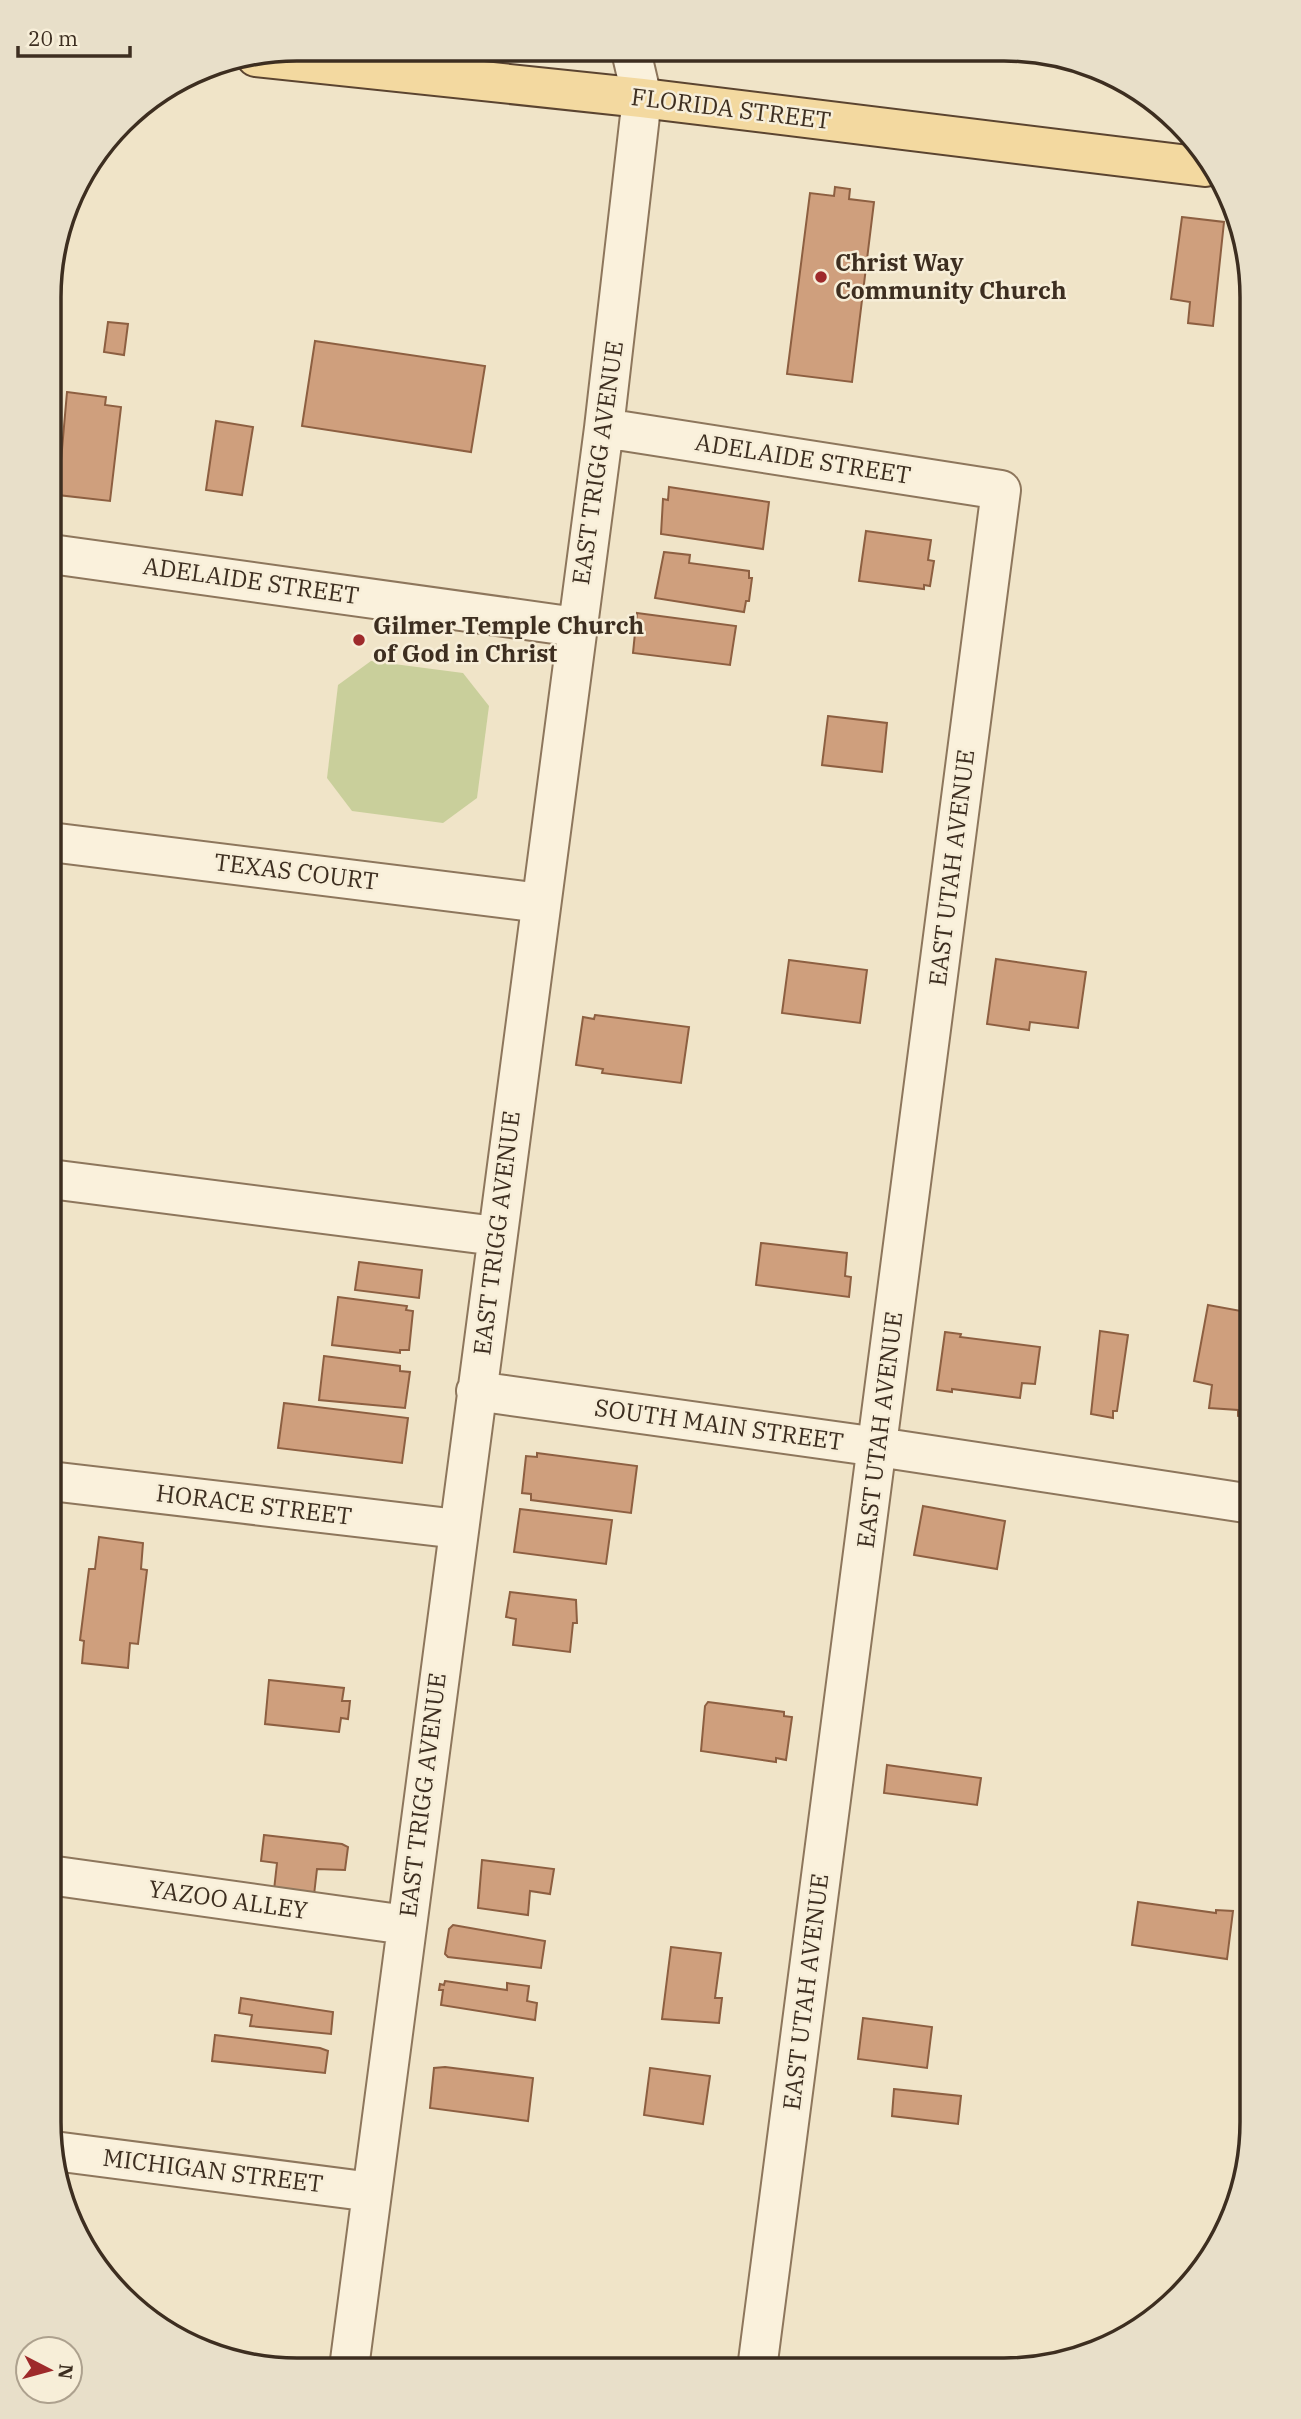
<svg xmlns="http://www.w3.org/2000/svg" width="1301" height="2419" viewBox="0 0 1301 2419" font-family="'IBM Plex Serif',serif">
	<rect width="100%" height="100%" fill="#f0e4c8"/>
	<path fill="#c9cf9b" d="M371 661 463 673 489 706 477 798 443 823 352 811 327 778 338 685Z"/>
	<path fill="#cf9f7d" stroke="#8d5f41" stroke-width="2" d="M835 187 850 189 849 199 874 202 852 382 787 374 810 193 834 196Z
		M1182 217 1224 222 1213 326 1188 323 1190 302 1171 299Z
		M108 322 128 324 124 355 104 352Z
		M315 341 485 366 471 452 302 426Z
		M67 392 106 397 105 405 121 407 110 501 58 495Z
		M216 421 253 427 242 495 206 490Z
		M669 487 769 502 763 549 661 534 663 499 668 500Z
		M866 531 931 540 928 560 934 561 930 586 924 585V589L859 581Z
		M664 552 690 555 689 563 749 571V578H752L749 601H746L744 612 655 598Z
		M637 613 736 626 730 665 633 653Z
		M828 716 887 723 882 772 822 765Z
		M996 959 1086 972 1078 1028 1030 1022 1029 1030 987 1024Z
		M789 960 867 970 860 1023 782 1013Z
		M595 1015 689 1027 681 1083 602 1073 603 1069 576 1065 583 1017 594 1019Z
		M761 1243 847 1253 845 1276 851 1277 849 1297 756 1285Z
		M359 1262 422 1270 419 1298 355 1290Z
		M338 1297 407 1306 406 1310 413 1311 409 1350H400V1353L332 1345Z
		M1208 1305 1252 1313V1418L1238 1416V1410L1209 1408 1212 1385 1194 1381Z
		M1100 1331 1128 1335 1117 1411H1113V1418L1091 1414Z
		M945 1332 961 1334 960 1337 1040 1347 1035 1384 1022 1383 1020 1398 952 1389V1392L937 1390Z
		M324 1356 400 1366V1371L410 1372 405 1408 319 1400Z
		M284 1403 408 1418 402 1463 278 1448Z
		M537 1453 637 1466 631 1513 531 1500V1494L522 1493 526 1456 537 1457Z
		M923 1506 1005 1521 997 1569 914 1555Z
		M520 1509 612 1520 606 1564 514 1552Z
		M99 1537 143 1543 141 1569 147 1570 138 1644 130 1643 128 1668 82 1663 84 1641 80 1640 89 1569H95Z
		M510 1592 576 1600 577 1623H573L570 1652 513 1645 516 1619 506 1617Z
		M269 1680 344 1688 342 1701H350L348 1719 341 1718 339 1732 265 1724Z
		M708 1702 784 1712V1716L792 1717 786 1760 776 1758V1762L701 1751 705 1706Z
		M887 1765 981 1778 977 1805 884 1793Z
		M264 1835 342 1844 348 1847 345 1870 317 1869 314 1895 274 1890 277 1863 261 1861Z
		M482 1860 554 1869 550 1894 530 1891 528 1915 478 1908Z
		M1138 1902 1216 1913V1910L1233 1911 1227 1959 1132 1945Z
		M453 1925 545 1941 541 1968 448 1957 445 1954 449 1929Z
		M671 1947 721 1953 715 1998H722L719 2023 662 2019Z
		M445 1981 507 1990V1983L529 1986 527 2001 537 2003 535 2020 441 2005 443 1990H439L440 1984 444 1985Z
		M241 1998 333 2012 331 2034 250 2026 252 2015 239 2013Z
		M863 2018 932 2027 927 2068 858 2059Z
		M215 2035 320 2048 328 2051 325 2073 212 2061Z
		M445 2067 533 2078 528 2121 430 2108 434 2068Z
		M650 2068 710 2076 703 2124 644 2115Z
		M894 2089 961 2096 958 2124 892 2116Z"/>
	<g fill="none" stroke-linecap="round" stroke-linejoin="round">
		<g stroke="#8d765c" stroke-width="42">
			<path id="minor" d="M604 428 1001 490 757 2369
				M51 554 576 627
				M50 842 541 903
				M50 1179 496 1236
				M476 1391 878 1447 1252 1504
				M50 1481 458 1529
				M49 1875 406 1925
				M54 2151 372 2192
				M349 2368 604 428 642 98 631 51"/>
		</g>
		<g stroke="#5b4430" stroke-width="42">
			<path id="major" d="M256 57 642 98 1205 167"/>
		</g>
		<use href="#minor" stroke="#faf1dc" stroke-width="38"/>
		<use href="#major" stroke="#f3d9a0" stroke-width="38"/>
	</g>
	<g fill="#9e2a2b" stroke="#f7eed8" stroke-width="2.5">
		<circle cx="821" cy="277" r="7"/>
		<circle cx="359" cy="640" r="7"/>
	</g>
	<g text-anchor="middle" stroke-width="5" stroke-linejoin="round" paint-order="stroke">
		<g font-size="24" fill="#3d2e20" stroke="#f7eed8">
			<text transform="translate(731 109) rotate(7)" y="8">FLORIDA STREET</text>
			<text transform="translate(803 459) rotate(9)" y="8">ADELAIDE STREET</text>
			<text transform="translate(598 463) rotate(-82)" y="8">EAST TRIGG AVENUE</text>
			<text transform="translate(251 581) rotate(8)" y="8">ADELAIDE STREET</text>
			<text transform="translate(952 868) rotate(-83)" y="8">EAST UTAH AVENUE</text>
			<text transform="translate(296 872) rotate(7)" y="8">TEXAS COURT</text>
			<text transform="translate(497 1233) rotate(-83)" y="8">EAST TRIGG AVENUE</text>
			<text transform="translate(719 1425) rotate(8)" y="8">SOUTH MAIN STREET</text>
			<text transform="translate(880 1430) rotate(-83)" y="8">EAST UTAH AVENUE</text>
			<text transform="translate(254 1505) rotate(7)" y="8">HORACE STREET</text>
			<text transform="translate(423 1795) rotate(-83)" y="8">EAST TRIGG AVENUE</text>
			<text transform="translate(228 1900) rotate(8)" y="8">YAZOO ALLEY</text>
			<text transform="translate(806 1992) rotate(-83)" y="8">EAST UTAH AVENUE</text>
			<text transform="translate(213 2171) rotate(7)" y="8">MICHIGAN STREET</text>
		</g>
		<g font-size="24" font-weight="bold" fill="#3d2e20" stroke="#f7eed8" text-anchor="start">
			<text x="835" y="271">Christ Way<tspan x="835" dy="28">Community Church</tspan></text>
			<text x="373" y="634">Gilmer Temple Church<tspan x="373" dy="28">of God in Christ</tspan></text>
		</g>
	</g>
	<path d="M0 0H1301V2419H0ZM297 61H1004A236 236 0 0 1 1240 297V2122A236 236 0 0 1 1004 2358H297A236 236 0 0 1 61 2122V297A236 236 0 0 1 297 61Z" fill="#e8dfc9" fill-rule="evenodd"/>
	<path fill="none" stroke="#3d2e20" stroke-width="3.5" d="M297 61H1004A236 236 0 0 1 1240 297V2122A236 236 0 0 1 1004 2358H297A236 236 0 0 1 61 2122V297A236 236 0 0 1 297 61Z"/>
	<g transform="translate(49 2370) rotate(96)"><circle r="33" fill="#f7eed8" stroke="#ada18e" stroke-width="2"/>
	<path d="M0-5L12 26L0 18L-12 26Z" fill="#9e2a2b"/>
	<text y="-10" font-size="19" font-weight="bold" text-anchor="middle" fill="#3d2e20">N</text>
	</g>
	<path d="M18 46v10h112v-10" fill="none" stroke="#3d2e20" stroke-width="3.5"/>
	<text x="28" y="46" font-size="21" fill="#3d2e20" stroke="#f7eed8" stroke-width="5" paint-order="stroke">20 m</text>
</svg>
